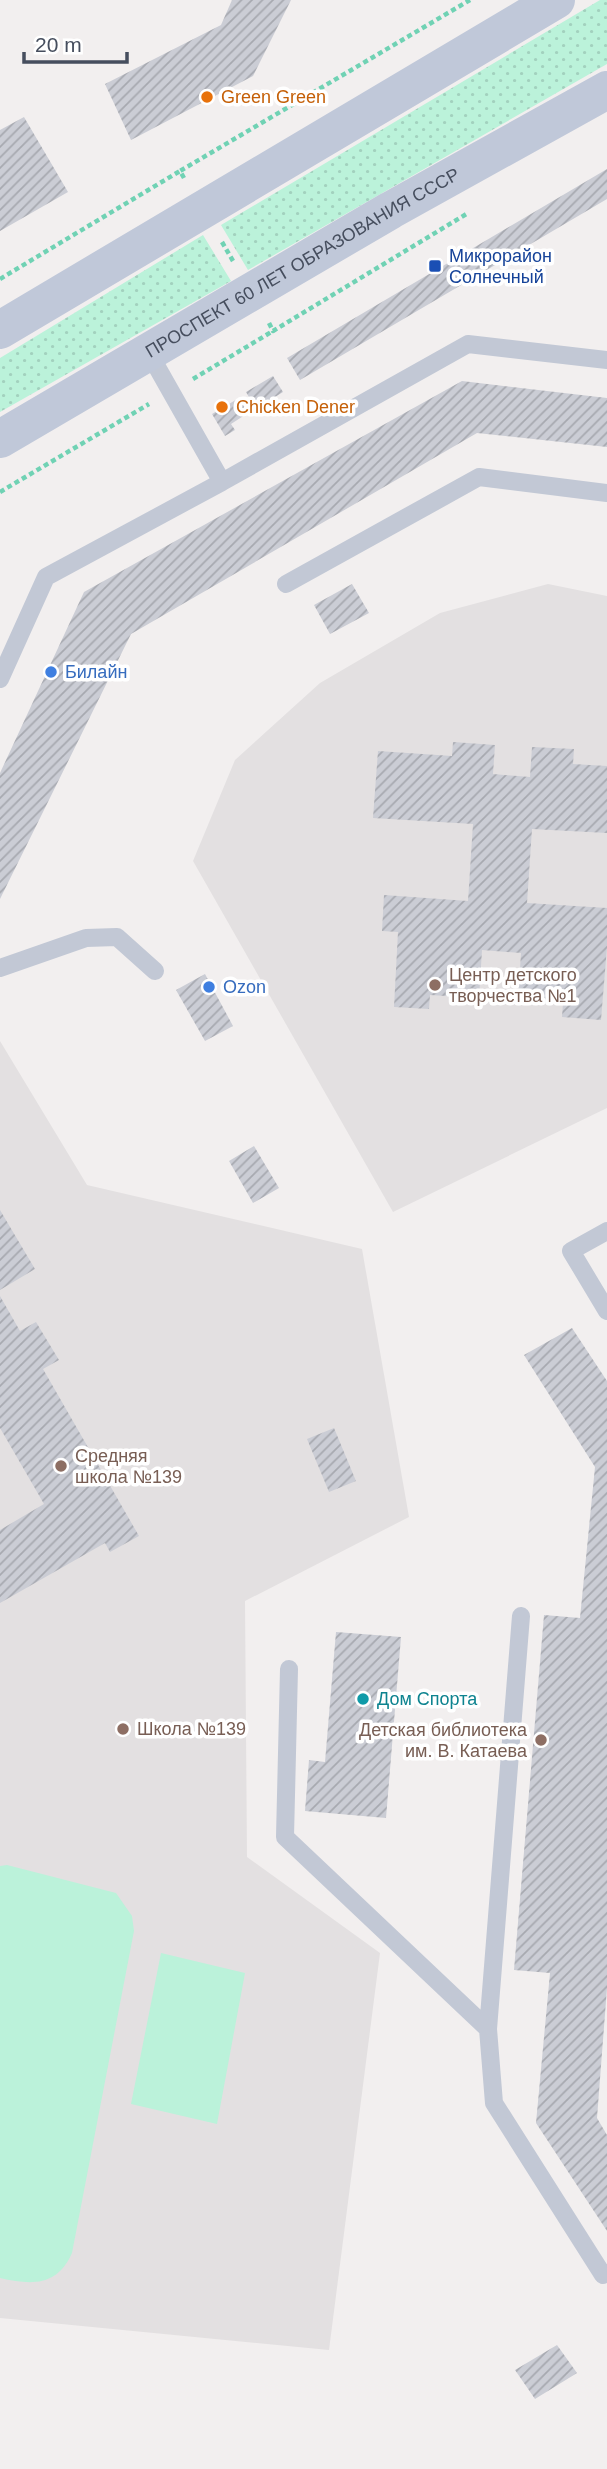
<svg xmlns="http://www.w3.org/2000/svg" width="607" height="2469" viewBox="0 0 607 2469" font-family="Arial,sans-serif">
	<defs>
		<pattern id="grass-dots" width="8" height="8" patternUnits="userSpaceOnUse" patternTransform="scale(1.75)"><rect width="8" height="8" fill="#bbf2da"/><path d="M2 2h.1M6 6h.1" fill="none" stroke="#a2d1be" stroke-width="1.8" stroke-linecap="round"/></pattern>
		<pattern id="building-hatch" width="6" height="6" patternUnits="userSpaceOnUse" patternTransform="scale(1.75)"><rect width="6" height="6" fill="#cbcdd5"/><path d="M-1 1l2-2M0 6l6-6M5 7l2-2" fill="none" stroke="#a7a9b0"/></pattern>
	</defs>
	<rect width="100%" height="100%" fill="#f2efef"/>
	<path fill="#e3e0e1" d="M548 584 607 596V1108L393 1212 193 861 235 760 320 683 440 613Z
		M0 1041 87 1185 362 1249 409 1517 245 1601 247 1857 380 1953 329 2350 0 2318Z"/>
	<path fill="url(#grass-dots)" d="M600 0H607V64L248 270 221 225Z
		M203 235 231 281 0 412V358Z"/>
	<path fill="#bbf2da" d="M7 1865 116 1893 132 1916 134 1931 72 2253C57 2287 31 2285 0 2278V1866Z
		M161 1953 245 1973 217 2124 131 2104Z"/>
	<path fill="url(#building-hatch)" d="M232 0H291L253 76 131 140 105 84 221 25Z
		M24 117 68 192 0 231V130Z
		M607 169V199L300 380 287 358Z
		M273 376 283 392 256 409 246 392Z
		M462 381 607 398V447L477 433 131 634 0 899V773L84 592Z
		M239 398 248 413 231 424 235 430 225 436 212 414Z
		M352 584 369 613 330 634 314 605Z
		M453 742 495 745 493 774 530 777 532 747 574 749 573 764 607 766V833L532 829 527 903 607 908V947L601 1020 562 1017 563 1003 518 1000 521 953 482 950 479 998 430 995 429 1009 394 1007 398 932 382 931 384 895 468 901 473 824 373 818 378 751 452 756Z
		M205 974 233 1026 205 1041 176 990Z
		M254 1146 279 1188 253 1203 229 1161Z
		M0 1210 35 1269 0 1290Z
		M0 1296 20 1331 36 1322 59 1360 43 1369 139 1536 110 1552 105 1543 0 1603V1530L44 1504 0 1428Z
		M572 1328 607 1381V1988L597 2118 607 2135V2231L536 2123 550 1973 514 1970 544 1615 580 1618 595 1467 524 1355Z
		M334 1428 356 1481 329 1492 307 1439Z
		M336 1632 401 1637 386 1818 305 1811 309 1760 325 1762Z
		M557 2345 577 2373 535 2399 515 2370Z"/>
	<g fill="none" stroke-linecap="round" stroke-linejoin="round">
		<path stroke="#70d2b4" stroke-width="4.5" stroke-dasharray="5 3.5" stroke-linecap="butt" d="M184 178 180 171 470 0
			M222 242 233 261
			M0 279 180 171
			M269 323 273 331 468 213
			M193 379 273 331
			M0 492 149 404"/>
		<path stroke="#c2c8d5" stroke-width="18" d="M222 482 468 344 607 360
			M286 584 479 477 607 493
			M0 679 46 577 222 482 149 353
			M0 968 86 938 117 937 155 971
			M607 1231 571 1251 607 1311
			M521 1616 488 2029 494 2103 603 2275 607 2273
			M289 1669 285 1837 488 2029"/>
		<g stroke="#c0c8d9" stroke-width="38">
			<path d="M0 330 556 0"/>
			<path id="s1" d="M0 439 391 210 607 90"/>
		</g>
	</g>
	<g fill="#e8710a" stroke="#fff" stroke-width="2.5">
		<circle cx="207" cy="97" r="7"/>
		<circle cx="222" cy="407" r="7"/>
	</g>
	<rect fill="#1a4fb4" stroke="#fff" stroke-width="2.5" x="428" y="259" width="14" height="14" rx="3.5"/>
	<g fill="#3f7fe0" stroke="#fff" stroke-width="2.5">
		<circle cx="51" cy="672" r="7"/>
		<circle cx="209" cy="987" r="7"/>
	</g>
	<g fill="#8d6e63" stroke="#fff" stroke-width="2.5">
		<circle cx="435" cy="985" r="7"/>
		<circle cx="61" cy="1466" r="7"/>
		<circle cx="123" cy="1729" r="7"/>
		<circle cx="541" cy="1740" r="7"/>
	</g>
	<circle fill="#0f9aa8" stroke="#fff" stroke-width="2.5" cx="363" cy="1699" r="7"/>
	<g text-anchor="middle" stroke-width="7" stroke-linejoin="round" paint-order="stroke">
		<g font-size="18" fill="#c56008" stroke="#fff" text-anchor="start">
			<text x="221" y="103">Green Green</text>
			<text x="236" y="413">Chicken Dener</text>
		</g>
		<g font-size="18" fill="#164399" stroke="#fff" text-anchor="start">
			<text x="449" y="262">Микрорайон<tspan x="449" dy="21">Солнечный</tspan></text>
		</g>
		<g font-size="18" fill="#464e5e" stroke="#fff">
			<text dy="6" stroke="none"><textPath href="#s1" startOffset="350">ПРОСПЕКТ 60 ЛЕТ ОБРАЗОВАНИЯ СССР</textPath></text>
		</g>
		<g font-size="18" fill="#366cbe" stroke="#fff" text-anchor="start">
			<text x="65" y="678">Билайн</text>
			<text x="223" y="993">Ozon</text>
		</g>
		<g font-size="18" fill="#785e54" stroke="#fff" text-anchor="start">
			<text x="449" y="981">Центр детского<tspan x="449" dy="21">творчества №1</tspan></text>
			<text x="75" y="1462">Средняя<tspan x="75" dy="21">школа №139</tspan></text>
			<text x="137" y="1735">Школа №139</text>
			<text x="527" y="1736" text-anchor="end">Детская библиотека<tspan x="527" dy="21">им. В. Катаева</tspan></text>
		</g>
		<g font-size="18" fill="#0d838f" stroke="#fff" text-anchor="start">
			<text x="377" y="1705">Дом Спорта</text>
		</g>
	</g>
	<path d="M24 52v10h103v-10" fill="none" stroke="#464e5e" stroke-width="3.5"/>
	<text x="35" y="52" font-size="21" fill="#464e5e" stroke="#ffffff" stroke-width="5" paint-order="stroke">20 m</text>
</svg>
